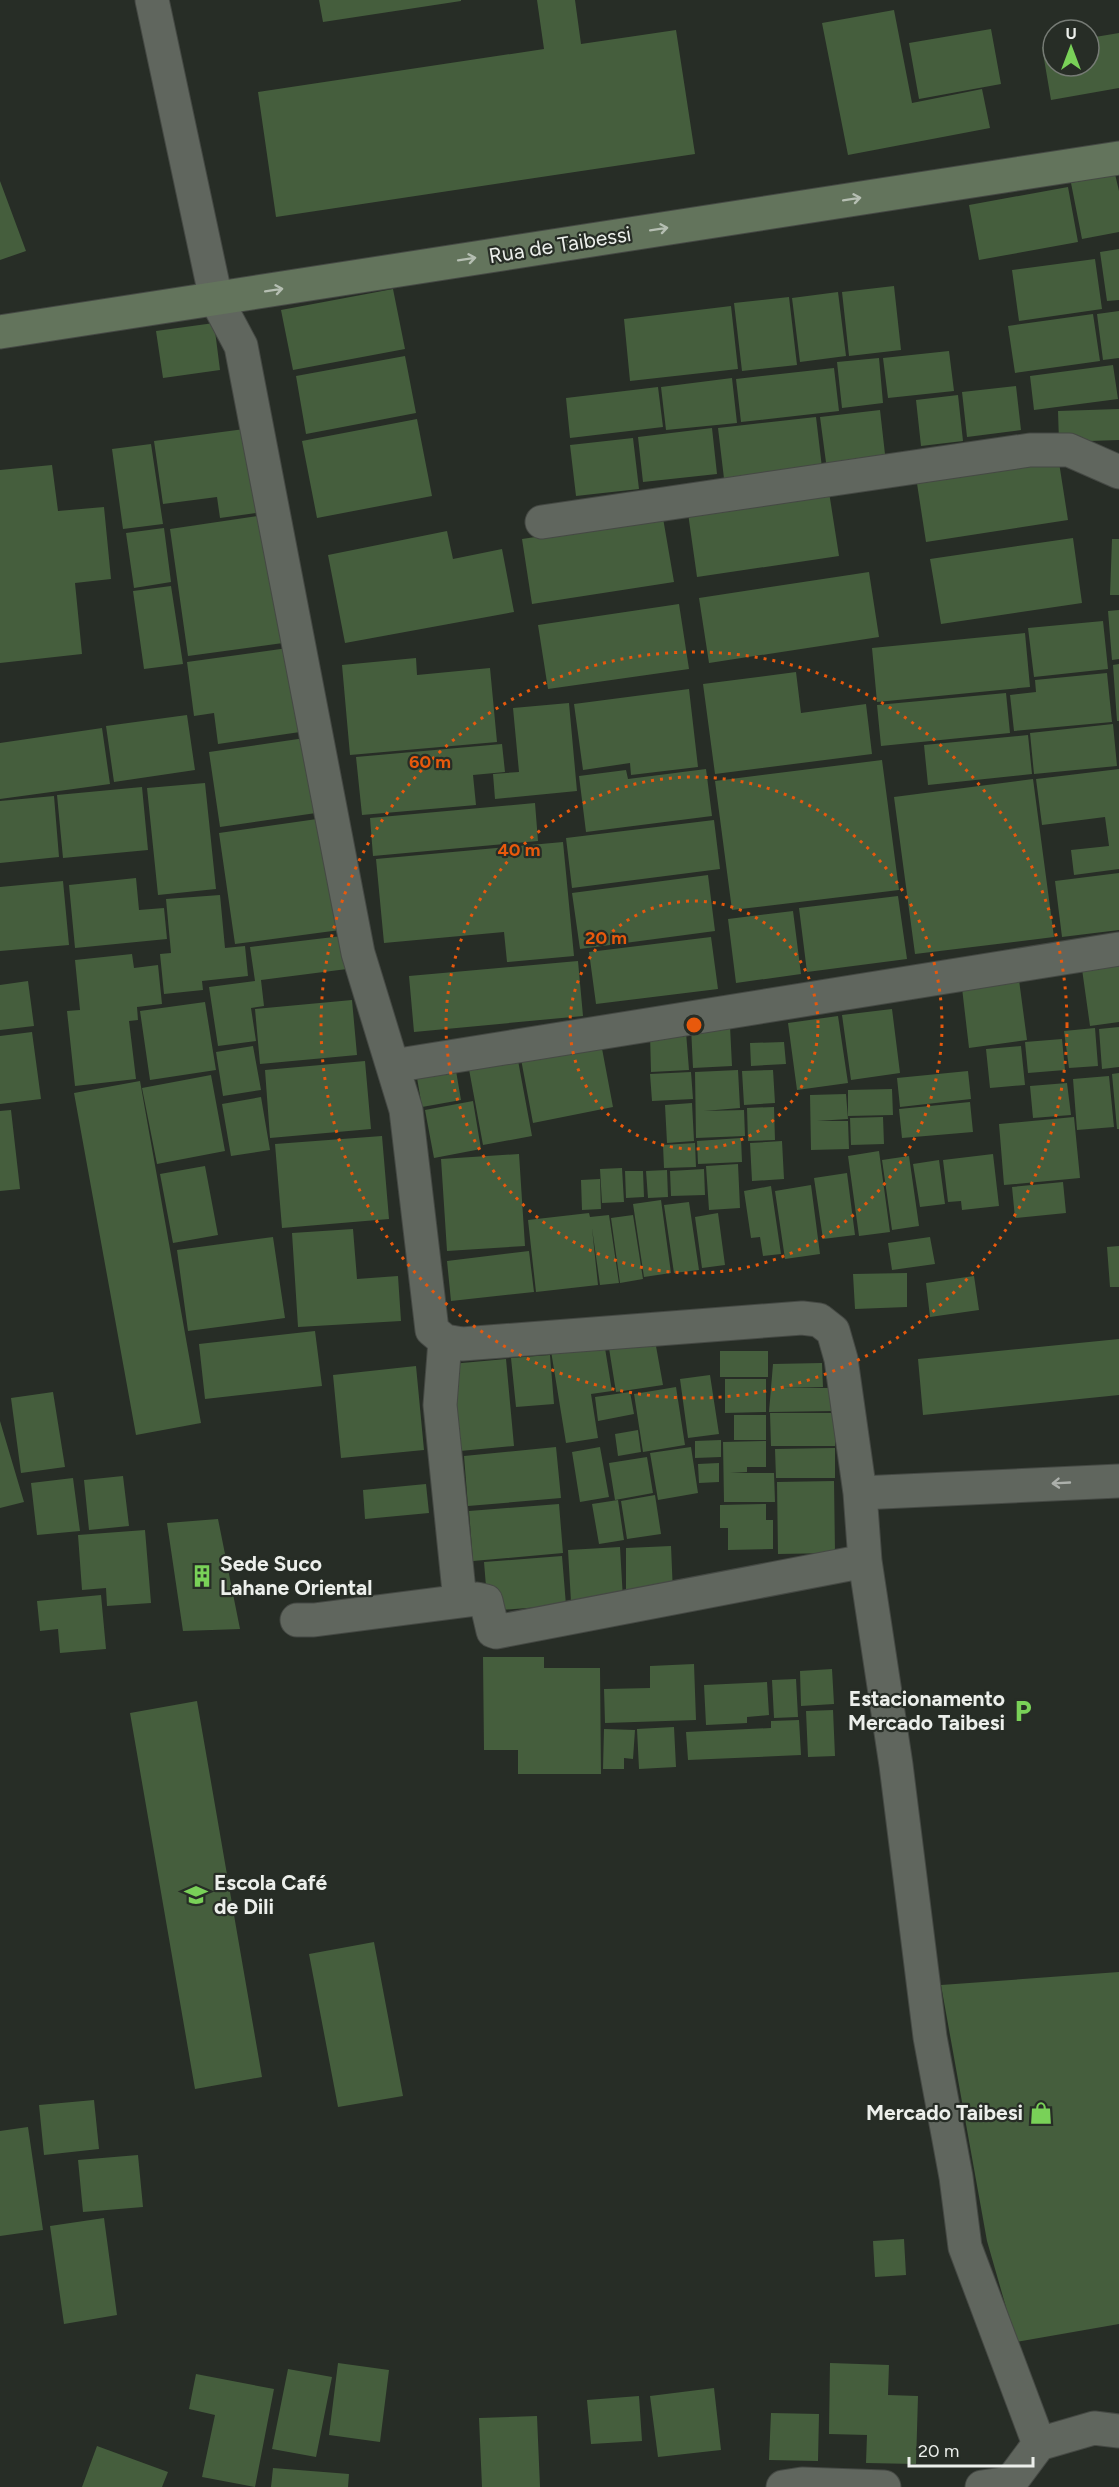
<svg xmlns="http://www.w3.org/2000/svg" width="1119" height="2487" viewBox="0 0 1119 2487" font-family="Figtree,sans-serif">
	<rect width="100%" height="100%" fill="#272d26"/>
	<path fill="#455e3d" d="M319 0H461V1L323 22Z
		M537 0H575L581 44 676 30 695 154 276 217 258 92 544 49Z
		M894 10 912 103 982 89 990 128 848 155 822 23Z
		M991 29 1001 84 919 99 909 43Z
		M1119 33V88L1051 100 1042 47 1053 45V66H1089V38Z
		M1115 174 1119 191V232L1082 239 1071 183Z
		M0 181 26 251 0 260Z
		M1068 187 1078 242 979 260 969 205Z
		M1119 249V300L1107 301 1100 252Z
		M1095 259 1102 309 1019 321 1012 270Z
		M894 286 901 350 849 356 842 292Z
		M393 289 405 349 293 370 281 310Z
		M838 292 846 356 800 362 792 298Z
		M789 297 797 365 742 371 734 303Z
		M731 306 738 369 630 381 624 319Z
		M1119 311V358L1103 360 1097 314Z
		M1093 314 1100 361 1015 373 1008 326Z
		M214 323 220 370 163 378 156 331Z
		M949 351 954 391 888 398 883 358Z
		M405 356 416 413 306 434 296 376Z
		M879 358 883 403 842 408 837 362Z
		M1113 365 1118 399 1034 410 1030 376Z
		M834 368 839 411 741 422 736 379Z
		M732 378 737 423 666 430 661 387Z
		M1016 386 1021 430 967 437 962 392Z
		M658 387 663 427 570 438 566 398Z
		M958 395 963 441 921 446 916 400Z
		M1119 409V440L1059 442 1058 411Z
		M880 410 886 463 827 470 820 417Z
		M816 417 823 476 725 487 718 428Z
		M417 419 432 496 317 518 302 441Z
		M252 428 263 512 220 518 217 497 163 504 154 441Z
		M712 428 717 474 643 482 638 437Z
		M633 438 639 489 576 496 570 445Z
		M151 444 163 524 123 529 112 449Z
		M1058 456 1068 520 926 542 916 477Z
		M52 465 58 511 104 507 111 579 75 583 82 654 0 663V470Z
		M829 492 839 556 697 577 688 513Z
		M265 515 283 643 188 656 170 529Z
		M663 518 674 582 532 604 522 539Z
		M164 528 171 582 134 588 126 533Z
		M447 531 453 559 502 549 514 612 345 643 328 555Z
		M1073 538 1082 603 941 624 930 559Z
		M1112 539H1119V595H1110Z
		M869 572 879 637 709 663 699 598Z
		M171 586 183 664 144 669 133 591Z
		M679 604 689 669 548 689 538 625Z
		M1119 610V659L1112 660 1108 611Z
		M1103 621 1108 669 1034 677 1028 628Z
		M1025 633 1030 687 877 702 872 648Z
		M288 648 300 732 218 744 214 713 194 716 187 662Z
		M416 658 417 675 490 668 497 742 350 755 342 665Z
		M1119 664V721H1117L1113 665Z
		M796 672 801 713 866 704 872 754 715 774 703 684Z
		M1107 673 1112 722 1014 731 1010 695 1036 692 1035 680Z
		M689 689 698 767 631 775 630 763 583 770 574 704Z
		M1006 693 1010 733 881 746 877 705Z
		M569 703 577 791 495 799 493 774 519 772 513 708Z
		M187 715 195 770 114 782 106 726Z
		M1113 724 1117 766 1034 774 1030 733Z
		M102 728 110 784 0 799V743Z
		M1028 735 1032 774 928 785 924 745Z
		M305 738 316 813 220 827 209 752Z
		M502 744 505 772 473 775 476 805 362 815 356 757Z
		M882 760 899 890 732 910 715 781Z
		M706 769 712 816 586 832 579 776 626 770 628 779Z
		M1119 769V869L1074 875 1071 850 1109 846 1105 817 1042 825 1036 779Z
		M1033 779 1054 937 915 954 894 797Z
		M205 783 216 889 158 895 147 788Z
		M142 787 148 850 63 858 57 795Z
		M54 796 59 857 0 863V801Z
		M535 803 538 841 373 856 370 818Z
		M324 818 340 930 235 944 219 833Z
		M714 820 720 869 572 888 566 838Z
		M563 842 574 956 507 962 504 932 384 943 376 859Z
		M1119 873V930L1062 937 1055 881Z
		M708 875 715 931 580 949 572 893Z
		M136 878 139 910 164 908 167 939 75 948 69 885Z
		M63 881 69 945 0 951V887Z
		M220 895 225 948 245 946 248 976 202 981 203 990 164 994 160 954 171 953 166 899Z
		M898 896 907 959 807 972 799 908Z
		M793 911 801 974 736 983 728 919Z
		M342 936 347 969 261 980 264 1006 251 1008 256 1041 218 1046 209 987 255 981 250 947Z
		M711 937 718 989 596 1004 589 952Z
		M132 954 134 968 158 965 162 1004 137 1007 138 1020 129 1021 136 1079 75 1086 67 1011 80 1010 75 960Z
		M1119 957V1022L1090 1026 1081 962Z
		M578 961 583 1016 414 1032 409 976Z
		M1019 980 1027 1040 969 1048 962 988Z
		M28 981 34 1026 0 1030V985Z
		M352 1000 357 1055 260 1064 255 1009Z
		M205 1002 216 1070 150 1080 140 1011Z
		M892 1009 900 1073 851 1080 842 1015Z
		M838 1016 848 1083 797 1090 788 1023Z
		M730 1026 732 1066 693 1068 691 1027Z
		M1119 1027V1067L1102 1069 1099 1029Z
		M1095 1028 1098 1066 1069 1068 1064 1031Z
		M32 1032 41 1099 0 1104V1036Z
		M686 1032 689 1070 651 1072 650 1034Z
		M600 1038 613 1107 533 1123 520 1054Z
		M1062 1039 1065 1070 1028 1073 1025 1042Z
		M784 1042 786 1064 751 1066 750 1043Z
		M253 1046 261 1090 223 1096 216 1052Z
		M1021 1046 1025 1085 990 1088 986 1049Z
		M517 1055 532 1136 483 1145 468 1064Z
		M365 1061 371 1129 270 1138 265 1070Z
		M455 1065 461 1100 422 1107 416 1072Z
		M738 1070 740 1108 704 1111 744 1110 745 1136 696 1138 695 1072Z
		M773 1070 775 1103 744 1105 742 1071Z
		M968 1071 971 1099 900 1107 897 1078Z
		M691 1072 693 1099 652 1101 650 1074Z
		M1119 1073V1129H1117L1112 1074Z
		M211 1075 225 1151 157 1164 142 1088Z
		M1109 1076 1114 1127 1077 1130 1073 1079Z
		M140 1081 201 1423 136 1435 74 1093Z
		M1067 1083 1071 1115 1033 1118 1030 1086Z
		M892 1089 893 1115 848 1116V1090Z
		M846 1094 848 1119 817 1121H848L849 1149 811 1150 810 1095Z
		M261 1097 270 1150 231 1156 222 1104Z
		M473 1101 481 1149 434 1158 425 1110Z
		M970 1102 973 1132 902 1138 899 1109Z
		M692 1103 694 1141 667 1143 665 1105Z
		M774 1107 775 1140 748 1141 747 1108Z
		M11 1110 20 1189 0 1191V1111Z
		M883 1117 884 1144 851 1145 850 1118Z
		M1074 1117 1080 1178 1004 1185 999 1124Z
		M382 1136 389 1219 282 1228 275 1144Z
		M741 1138 742 1162 698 1164 697 1141Z
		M782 1141 784 1179 752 1181 750 1143Z
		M695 1143 696 1167 664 1168 663 1145Z
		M879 1151 890 1232 859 1236 848 1156Z
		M519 1154 525 1246 447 1251 441 1159Z
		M993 1154 999 1206 962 1210 961 1201 948 1202 943 1160Z
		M909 1156 919 1226 892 1230 882 1160Z
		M939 1160 945 1204 920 1207 913 1164Z
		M738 1164 740 1208 709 1210 706 1166Z
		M205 1166 218 1235 173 1243 160 1174Z
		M622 1168 624 1202 602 1203 600 1169Z
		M704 1169 705 1195 671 1196 670 1171Z
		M667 1170 668 1197 648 1198 646 1171Z
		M625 1171H643L644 1197 626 1198Z
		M847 1173 855 1235 823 1239 814 1178Z
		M600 1179 601 1209 582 1210 581 1180Z
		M1063 1182 1066 1213 1015 1218 1012 1187Z
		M811 1185 820 1254 785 1259 775 1191Z
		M771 1186 781 1254 763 1256 760 1237 751 1238 744 1191Z
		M661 1200 671 1273 644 1277 633 1204Z
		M689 1202 699 1270 674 1273 664 1205Z
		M589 1213 590 1217 609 1215 619 1283 600 1285 592 1228 598 1285 536 1292 528 1220Z
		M718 1213 725 1265 702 1268 695 1217Z
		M633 1215 643 1279 620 1283 611 1218Z
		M353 1229 357 1279 398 1276 401 1321 298 1327 292 1233Z
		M273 1237 285 1318 188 1331 177 1250Z
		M930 1237 935 1264 892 1270 888 1243Z
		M1119 1246V1287H1110L1107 1247Z
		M529 1251 534 1292 451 1301 447 1261Z
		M907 1273V1307L855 1309 853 1274Z
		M974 1276 979 1310 930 1317 926 1283Z
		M315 1331 322 1386 205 1399 199 1344Z
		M654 1335 663 1385 616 1392 608 1342Z
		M1119 1339V1395L923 1415 918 1359Z
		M604 1342 612 1391 591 1394 598 1438 566 1443 551 1351Z
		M720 1351H768V1377H720Z
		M550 1355 554 1404 516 1407 511 1358Z
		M506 1359 514 1446 460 1451 451 1364Z
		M822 1363 823 1387 782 1388H832L833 1411 769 1412 773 1364Z
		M416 1366 424 1450 341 1458 333 1375Z
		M710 1375 719 1434 688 1438 680 1379Z
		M725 1379H766V1412L725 1413Z
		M676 1387 685 1445 643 1452 634 1394Z
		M53 1392 65 1467 21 1473 11 1398Z
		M630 1392 634 1414 598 1421 595 1397Z
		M770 1413H835V1446H771Z
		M734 1415H766V1440H734Z
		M0 1421 24 1502 0 1508Z
		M638 1430 641 1452 618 1456 615 1434Z
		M721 1440V1457L695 1458V1441Z
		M766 1441V1467H747V1472L730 1473H774L775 1502H724L723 1442Z
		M556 1447 561 1498 468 1506 464 1456Z
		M600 1447 609 1497 580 1502 572 1452Z
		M691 1447 698 1493 658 1500 650 1453Z
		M835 1448V1478H776L775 1449Z
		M647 1457 653 1493 615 1500 609 1463Z
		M719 1463V1482L699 1483 698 1464Z
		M123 1476 129 1526 89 1530 84 1480Z
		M73 1478 80 1531 37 1535 31 1483Z
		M834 1481 835 1553 778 1554 777 1482Z
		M426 1484 429 1513 365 1519 363 1490Z
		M655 1495 661 1534 627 1539 621 1501Z
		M618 1500 624 1540 599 1544 592 1504Z
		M559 1504 563 1553 473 1561 469 1511Z
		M766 1504V1520H773V1549L728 1550V1528H720V1505Z
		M218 1519 240 1629 183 1631 167 1523Z
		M145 1530 151 1603 107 1606 106 1588 82 1590 78 1535Z
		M671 1546 673 1593 626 1594V1548Z
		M620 1547 623 1599 571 1602 568 1550Z
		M562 1556 566 1605 488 1611 484 1562Z
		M101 1595 106 1649 60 1653 58 1629 40 1631 37 1601Z
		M483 1657H544V1668H600L601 1774H518V1750H484Z
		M694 1664 696 1720 605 1723 604 1689 650 1688V1666Z
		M832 1669 834 1704 801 1706 800 1671Z
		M796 1679 798 1717 774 1718 772 1680Z
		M767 1682 769 1715 747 1717V1723L706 1725 704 1685Z
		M197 1701 262 2077 195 2089 130 1713Z
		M833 1710 835 1756 808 1757 806 1711Z
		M799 1720 801 1755 688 1760 686 1732 771 1728V1721Z
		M674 1727 676 1767 639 1769 637 1729Z
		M604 1729 635 1730 633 1759 624 1758V1769H603Z
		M374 1942 403 2096 338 2107 309 1954Z
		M1119 1972V2324L1016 2342 987 2241 941 1985Z
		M94 2100 99 2149 44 2155 39 2105Z
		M28 2127 43 2230 0 2236V2131Z
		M138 2155 143 2207 83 2212 78 2160Z
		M104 2218 117 2315 64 2324 50 2226Z
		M904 2239 906 2275 875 2277 873 2241Z
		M338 2363 389 2370 380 2442 329 2435Z
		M830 2363 889 2365 888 2395 918 2396 916 2464 866 2463 867 2435 829 2434Z
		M288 2369 332 2377 316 2457 272 2449Z
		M196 2374 274 2389 255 2487 202 2477 215 2415 189 2409Z
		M714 2388 721 2450 658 2457 650 2396Z
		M639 2396 642 2441 591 2444 587 2400Z
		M771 2413 819 2414 818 2461 769 2460Z
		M537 2416 540 2487H482L479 2418Z
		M97 2446 168 2472 162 2487H82Z
		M273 2468 349 2474 348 2487H271Z"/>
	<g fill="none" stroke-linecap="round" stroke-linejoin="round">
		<g stroke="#454944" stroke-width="35">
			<path id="street" d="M152 0 216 299 241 346 358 953 406 1110 432 1330 445 1341 462 1344 802 1318 819 1320 833 1331 841 1359 860 1493 865 1561 496 1632 493 1631 486 1601 477 1599 314 1620H297
				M542 522 1030 450H1069L1119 472
				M393 1066 1119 949
				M445 1341 440 1405 460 1601
				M860 1493 1119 1481
				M865 1561 896 1765 930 2037 956 2177 965 2247 1039 2444 1010 2483 982 2487
				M1039 2444 1094 2428 1119 2431
				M783 2487 802 2484 884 2487"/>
		</g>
		<g stroke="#454944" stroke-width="35">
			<path id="secondary" d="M0 332 1119 158"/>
		</g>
		<use href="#street" stroke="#60665e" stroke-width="33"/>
		<use href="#secondary" stroke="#63745c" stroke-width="33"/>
	</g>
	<defs><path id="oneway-shaft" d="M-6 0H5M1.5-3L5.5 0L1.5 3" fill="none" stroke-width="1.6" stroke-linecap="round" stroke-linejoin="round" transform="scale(1.5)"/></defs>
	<g stroke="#b5beb2">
		<use href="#oneway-shaft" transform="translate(852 199) rotate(-9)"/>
		<use href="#oneway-shaft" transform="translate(659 229) rotate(-9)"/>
		<use href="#oneway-shaft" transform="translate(467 259) rotate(-9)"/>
		<use href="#oneway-shaft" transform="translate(274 290) rotate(-9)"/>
	</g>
	<use stroke="#adb1ac" href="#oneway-shaft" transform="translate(1061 1483) rotate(177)"/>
	<g fill="none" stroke="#e8590c" stroke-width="3" stroke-dasharray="3 6">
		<circle cx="694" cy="1025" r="124"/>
		<circle cx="694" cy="1025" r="248"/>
		<circle cx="694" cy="1025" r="373"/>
	</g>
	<defs>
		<g id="building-bare" transform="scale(1.8)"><path d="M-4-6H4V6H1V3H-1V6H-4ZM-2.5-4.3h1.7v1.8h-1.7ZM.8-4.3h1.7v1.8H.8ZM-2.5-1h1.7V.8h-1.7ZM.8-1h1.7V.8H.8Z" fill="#79d158" stroke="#272d26" stroke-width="2.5" paint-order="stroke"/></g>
		<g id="parking-bare" transform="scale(1.8)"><path d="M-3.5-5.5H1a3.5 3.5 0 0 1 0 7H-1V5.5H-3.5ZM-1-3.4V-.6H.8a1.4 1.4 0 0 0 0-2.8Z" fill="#79d158" stroke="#272d26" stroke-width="2.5" paint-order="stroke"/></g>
		<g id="school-bare" transform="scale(1.8)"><path d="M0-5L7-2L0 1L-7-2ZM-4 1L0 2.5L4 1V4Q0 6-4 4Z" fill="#79d158" stroke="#272d26" stroke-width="2.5" paint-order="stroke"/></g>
		<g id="shop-bare" transform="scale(1.8)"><path d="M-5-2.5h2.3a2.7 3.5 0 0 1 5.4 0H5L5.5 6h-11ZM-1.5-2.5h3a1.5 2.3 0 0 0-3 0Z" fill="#79d158" stroke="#272d26" stroke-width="2.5" paint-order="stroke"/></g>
	</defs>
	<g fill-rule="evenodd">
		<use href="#building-bare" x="202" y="1576"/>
		<use href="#parking-bare" x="1023" y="1711"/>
		<use href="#school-bare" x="196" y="1895"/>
		<use href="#shop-bare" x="1041" y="2113"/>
	</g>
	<g text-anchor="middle" stroke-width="4.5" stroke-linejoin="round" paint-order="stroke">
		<g font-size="21" fill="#ecefeb" stroke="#272d26">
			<text transform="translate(560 245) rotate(-9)" y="7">Rua de Taibessi</text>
		</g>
		<g font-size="21" font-weight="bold" fill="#ecefeb" stroke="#272d26" text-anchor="start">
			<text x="220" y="1571">Sede Suco<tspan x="220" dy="24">Lahane Oriental</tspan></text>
			<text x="1005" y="1706" text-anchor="end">Estacionamento<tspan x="1005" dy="24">Mercado Taibesi</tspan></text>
			<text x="214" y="1890">Escola Café<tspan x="214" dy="24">de Dili</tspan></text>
			<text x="1023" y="2120" text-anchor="end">Mercado Taibesi</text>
		</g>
	</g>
	<circle cx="694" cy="1025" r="9" fill="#e8590c" stroke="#272d26" stroke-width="3"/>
	<g font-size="18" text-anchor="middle" font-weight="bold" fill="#e8590c" stroke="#272d26" stroke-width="4.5" stroke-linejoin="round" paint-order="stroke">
		<text x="430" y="768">60 m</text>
		<text x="519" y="856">40 m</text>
		<text x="606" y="944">20 m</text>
	</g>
	<g transform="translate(1071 48)"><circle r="28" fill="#272d26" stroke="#767b75" stroke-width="1.5"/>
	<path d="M0-4.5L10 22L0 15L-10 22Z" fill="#79d158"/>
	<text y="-9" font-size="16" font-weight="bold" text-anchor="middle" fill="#ecefeb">U</text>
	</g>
	<path d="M909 2457v9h124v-9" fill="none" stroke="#ecefeb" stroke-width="3"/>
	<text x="918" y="2457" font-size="18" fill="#ecefeb" stroke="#272d26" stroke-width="4.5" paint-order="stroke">20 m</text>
</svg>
